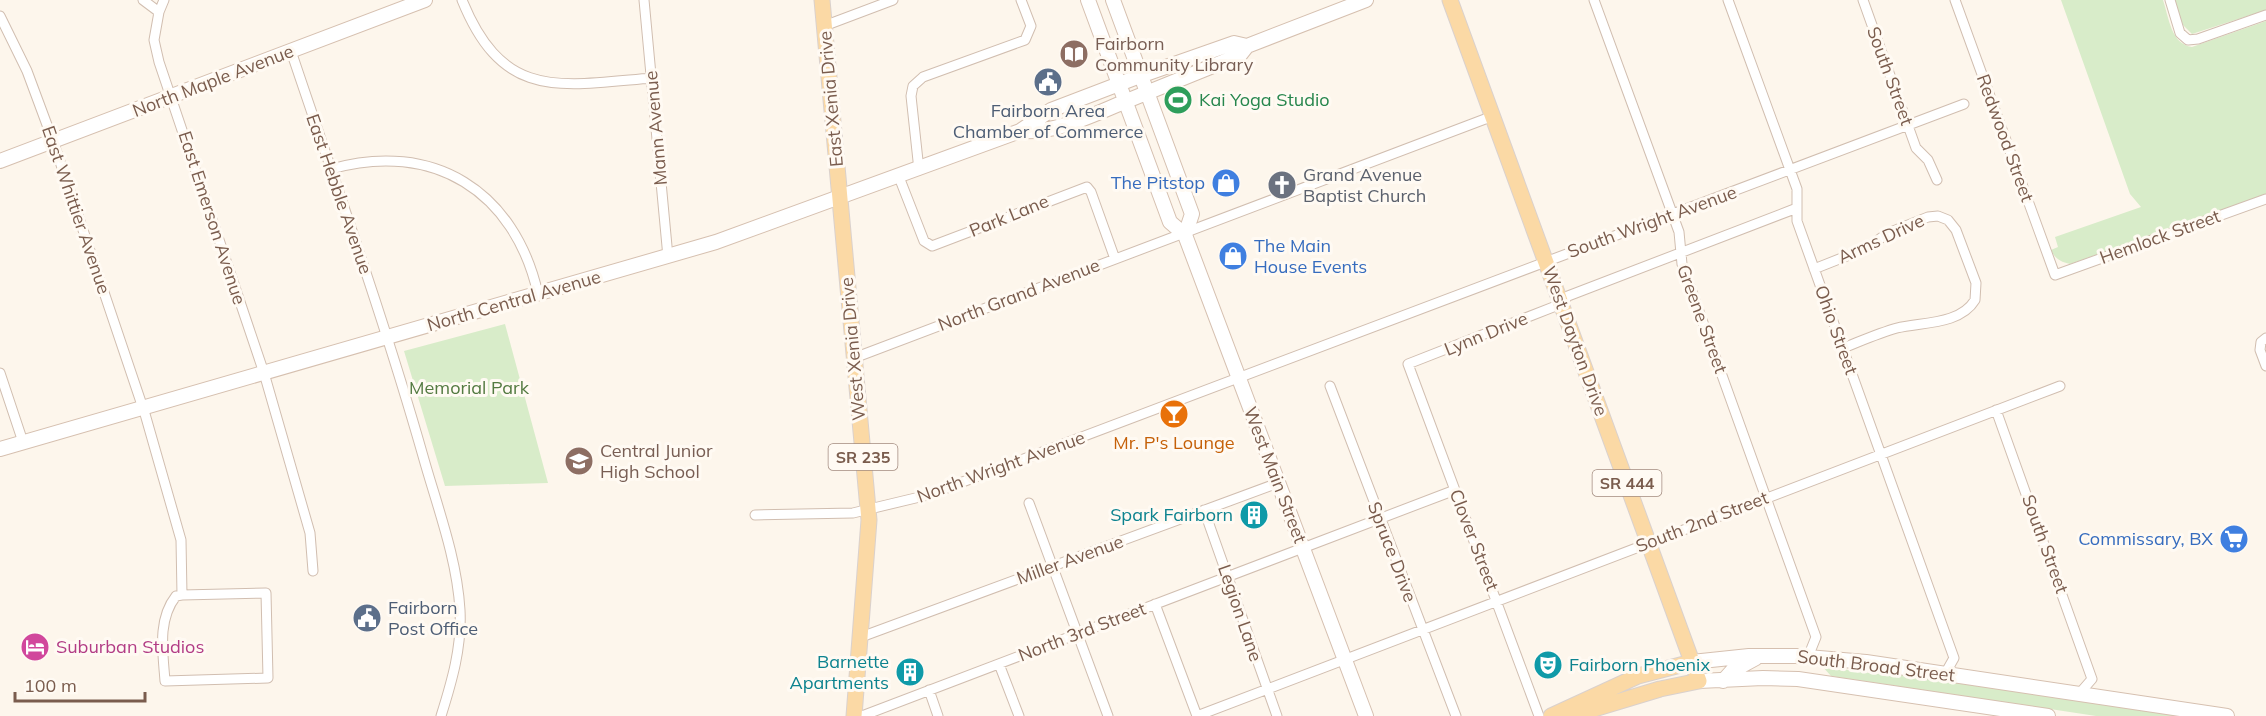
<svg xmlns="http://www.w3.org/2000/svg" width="2266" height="716" viewBox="0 0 2266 716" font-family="Mulish,sans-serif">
	<rect width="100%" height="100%" fill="#fdf6ec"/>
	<path fill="#d8ecc9" d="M2061 0H2163C2169 18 2171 44 2192 47L2266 21V195L2070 264C2061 262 2055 259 2051 250L2058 247 2055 237 2141 207 2130 194Z
		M2174 0H2266V10L2192 34 2183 25Z
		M505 324 548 483 445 486 404 351Z
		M1822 666 1876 674 1893 672 2190 716H2096L1831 676Z"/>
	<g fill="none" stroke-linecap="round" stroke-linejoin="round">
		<g stroke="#d1beb0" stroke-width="11">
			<path id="street" d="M143 0 159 12 154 40 159 62 264 373 310 533 313 571
				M462 0C503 101 559 86 652 78
				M644 0 668 257
				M1594 0 1679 232 1682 264 1816 637 1808 657
				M1728 0 1797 189V221L1954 658 1945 674
				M1863 0 1916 148 1928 160 1937 180
				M1955 0 2055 275 2266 199
				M2170 0 2180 33 2188 40 2198 39 2266 15
				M159 12 164 0
				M0 16 27 71 53 141 145 414 181 540 182 595 176 596C157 620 163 653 165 681L268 678 266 593 182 595
				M824 26 893 0
				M291 51C336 185 384 319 423 456 437 506 457 558 460 610 462 647 452 681 441 716
				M331 169C433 140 515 191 538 294
				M919 170 911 96 913 86 923 77 1025 40 1031 26 1021 0
				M899 177 924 241 932 246 1087 187 1091 192 1115 259
				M1814 269 1867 248 1888 233 1928 217 1938 216 1948 220 1956 230 1976 283 1975 300C1960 325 1921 322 1897 328 1879 333 1861 341 1843 348
				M2266 338 2261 342 2260 350 2266 366
				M854 358 1493 116
				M0 373 23 442
				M1330 386 1456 716
				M1996 410 2092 679 2079 694
				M1029 503 1108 716
				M1204 510 1277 716
				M755 515 853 513 928 495 1964 104
				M1155 604 1197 716
				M861 637 1278 483
				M999 664 1019 716
				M929 690 938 716
				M862 716 1455 490
				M1197 716 2060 386
				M1539 716 1408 364 1561 304 1568 296 1797 208"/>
		</g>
		<g stroke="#d6c0b0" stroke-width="16">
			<path id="secondary" d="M1088 0 1170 222 1185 235 1366 716
				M1113 0 1192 214 1185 235
				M1020 131C1057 134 1096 113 1129 100 1166 85 1203 70 1240 55L1247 46
				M0 161 425 0
				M0 449 716 242 1020 131 1051 110 1140 76 1234 43 1247 46 1366 0
				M1692 662 1749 656H1796L1866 662 2227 716
				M1699 681 1763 678 1798 679 2048 716
				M1723 681 1732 671 1756 658"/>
		</g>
		<g stroke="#dad1cd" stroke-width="17">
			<path id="primary" d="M822 0 869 520 854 716
				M1450 0 1699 681 1660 689 1571 716
				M1551 716 1638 676 1692 662"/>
		</g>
		<use href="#street" stroke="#fff" stroke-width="9"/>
		<use href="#secondary" stroke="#fff" stroke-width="14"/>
		<use href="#primary" stroke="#fbd9a5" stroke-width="15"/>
	</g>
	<defs>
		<g id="library-disc" transform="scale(1.5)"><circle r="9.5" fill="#8d6e63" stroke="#fffaf3"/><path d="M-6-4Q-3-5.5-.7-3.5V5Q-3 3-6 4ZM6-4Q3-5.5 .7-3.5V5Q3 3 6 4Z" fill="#fff"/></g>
		<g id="civic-disc" transform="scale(1.5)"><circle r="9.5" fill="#5c6f8a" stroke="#fffaf3"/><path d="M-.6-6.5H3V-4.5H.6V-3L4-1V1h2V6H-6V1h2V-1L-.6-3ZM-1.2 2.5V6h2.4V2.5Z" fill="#fff"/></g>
		<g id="stadium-disc" transform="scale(1.5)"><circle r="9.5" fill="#2e9e5b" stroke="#fffaf3"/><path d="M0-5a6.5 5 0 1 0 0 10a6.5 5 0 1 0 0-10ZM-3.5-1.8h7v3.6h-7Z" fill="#fff"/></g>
		<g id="shop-disc" transform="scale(1.5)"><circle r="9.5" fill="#3f7fe0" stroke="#fffaf3"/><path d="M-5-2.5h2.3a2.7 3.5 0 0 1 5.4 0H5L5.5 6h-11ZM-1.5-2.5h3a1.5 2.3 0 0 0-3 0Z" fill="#fff"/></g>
		<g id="church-disc" transform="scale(1.5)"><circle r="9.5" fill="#6b7280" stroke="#fffaf3"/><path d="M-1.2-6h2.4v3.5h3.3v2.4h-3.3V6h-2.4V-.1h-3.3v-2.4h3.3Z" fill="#fff"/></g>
		<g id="bar-disc" transform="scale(1.5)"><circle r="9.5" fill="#e8710a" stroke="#fffaf3"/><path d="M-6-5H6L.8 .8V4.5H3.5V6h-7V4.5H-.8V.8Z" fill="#fff"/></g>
		<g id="school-disc" transform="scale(1.5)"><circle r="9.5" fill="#8d6e63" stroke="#fffaf3"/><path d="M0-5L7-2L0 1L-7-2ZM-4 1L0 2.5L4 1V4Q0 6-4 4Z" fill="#fff"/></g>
		<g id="building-disc" transform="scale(1.5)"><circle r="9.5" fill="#0f9aa8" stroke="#fffaf3"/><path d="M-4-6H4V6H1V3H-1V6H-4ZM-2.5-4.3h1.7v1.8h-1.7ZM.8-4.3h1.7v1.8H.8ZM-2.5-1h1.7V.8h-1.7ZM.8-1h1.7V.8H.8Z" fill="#fff"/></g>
		<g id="supermarket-disc" transform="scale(1.5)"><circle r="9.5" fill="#3f7fe0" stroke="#fffaf3"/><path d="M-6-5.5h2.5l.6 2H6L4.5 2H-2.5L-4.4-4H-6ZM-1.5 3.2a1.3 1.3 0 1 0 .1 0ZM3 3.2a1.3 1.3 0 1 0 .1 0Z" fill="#fff"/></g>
		<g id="hotel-disc" transform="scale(1.5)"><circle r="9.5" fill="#d1479c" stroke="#fffaf3"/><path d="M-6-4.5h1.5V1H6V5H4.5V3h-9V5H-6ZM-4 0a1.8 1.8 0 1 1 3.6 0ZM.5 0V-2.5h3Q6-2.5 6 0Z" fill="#fff"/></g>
		<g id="theatre-disc" transform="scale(1.5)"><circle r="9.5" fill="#0f9aa8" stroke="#fffaf3"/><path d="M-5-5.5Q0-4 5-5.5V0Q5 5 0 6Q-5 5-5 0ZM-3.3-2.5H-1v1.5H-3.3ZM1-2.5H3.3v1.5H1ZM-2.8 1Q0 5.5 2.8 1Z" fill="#fff"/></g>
	</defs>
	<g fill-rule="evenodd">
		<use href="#library-disc" x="1074" y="54"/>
		<use href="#civic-disc" x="1048" y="82"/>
		<use href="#stadium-disc" x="1178" y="100"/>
		<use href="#shop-disc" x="1226" y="183"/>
		<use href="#church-disc" x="1282" y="185"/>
		<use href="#shop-disc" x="1233" y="256"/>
		<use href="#bar-disc" x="1174" y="414"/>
		<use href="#school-disc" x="579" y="461"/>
		<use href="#building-disc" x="1254" y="515"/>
		<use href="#supermarket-disc" x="2234" y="539"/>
		<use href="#civic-disc" x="367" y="618"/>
		<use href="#hotel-disc" x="35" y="647"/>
		<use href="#theatre-disc" x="1548" y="665"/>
		<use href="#building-disc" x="910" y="672"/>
	</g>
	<g text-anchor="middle" stroke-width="6" stroke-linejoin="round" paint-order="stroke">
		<g fill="#fffaf3" stroke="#a28b7f" stroke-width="1.5">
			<rect x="828.5" y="444" width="69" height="26" rx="4.5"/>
			<rect x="1592.5" y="470" width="69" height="26" rx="4.5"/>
		</g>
		<g font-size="16" font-weight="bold" fill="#7a5c4d">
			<text x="863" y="463">SR 235</text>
			<text x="1627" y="489">SR 444</text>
		</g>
		<g font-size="18" fill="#785e54" stroke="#fffaf3" text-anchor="start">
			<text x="1095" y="50">Fairborn<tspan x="1095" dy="21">Community Library</tspan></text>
			<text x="600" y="457">Central Junior<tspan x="600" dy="21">High School</tspan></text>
		</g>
		<g font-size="18" fill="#7a5c4d" stroke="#fffaf3">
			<text transform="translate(1890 76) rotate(70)" y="6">South Street</text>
			<text transform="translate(213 81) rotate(-21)" y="6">North Maple Avenue</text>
			<text transform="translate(831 99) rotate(-95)" y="6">East Xenia Drive</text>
			<text transform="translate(656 128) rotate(-95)" y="6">Mann Avenue</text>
			<text transform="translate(2005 138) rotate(70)" y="6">Redwood Street</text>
			<text transform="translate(339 194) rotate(71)" y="6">East Hebble Avenue</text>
			<text transform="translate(76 210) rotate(71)" y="6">East Whittier Avenue</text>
			<text transform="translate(1009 216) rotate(-22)" y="6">Park Lane</text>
			<text transform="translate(212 218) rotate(72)" y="6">East Emerson Avenue</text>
			<text transform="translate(1652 222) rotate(-20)" y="6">South Wright Avenue</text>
			<text transform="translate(2160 237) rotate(-20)" y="6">Hemlock Street</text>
			<text transform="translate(1881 239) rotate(-25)" y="6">Arms Drive</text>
			<text transform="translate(1019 295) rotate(-21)" y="6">North Grand Avenue</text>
			<text transform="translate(514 301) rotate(-16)" y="6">North Central Avenue</text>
			<text transform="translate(1702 319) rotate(70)" y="6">Greene Street</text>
			<text transform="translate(1836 330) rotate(70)" y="6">Ohio Street</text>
			<text transform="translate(1486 334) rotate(-22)" y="6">Lynn Drive</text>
			<text transform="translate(1575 341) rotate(70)" y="6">West Dayton Drive</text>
			<text transform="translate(853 349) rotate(-95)" y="6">West Xenia Drive</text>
			<text transform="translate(1001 467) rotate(-20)" y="6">North Wright Avenue</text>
			<text transform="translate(1275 475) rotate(69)" y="6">West Main Street</text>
			<text transform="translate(1702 522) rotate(-21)" y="6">South 2nd Street</text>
			<text transform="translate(1474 540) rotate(69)" y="6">Clover Street</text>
			<text transform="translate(2045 544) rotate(70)" y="6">South Street</text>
			<text transform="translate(1392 552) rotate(69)" y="6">Spruce Drive</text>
			<text transform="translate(1070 560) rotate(-20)" y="6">Miller Avenue</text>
			<text transform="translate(1240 613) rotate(71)" y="6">Legion Lane</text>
			<text transform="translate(1082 632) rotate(-21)" y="6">North 3rd Street</text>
			<text transform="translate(1876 666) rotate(7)" y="6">South Broad Street</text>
		</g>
		<g font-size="18" fill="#27864d" stroke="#fffaf3" text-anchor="start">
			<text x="1199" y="106">Kai Yoga Studio</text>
		</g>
		<g font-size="18" fill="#4e5e75" stroke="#fffaf3">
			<text x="1048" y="117">Fairborn Area<tspan x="1048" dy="21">Chamber of Commerce</tspan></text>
			<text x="388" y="614" text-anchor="start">Fairborn<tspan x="388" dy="21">Post Office</tspan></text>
		</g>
		<g font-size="18" fill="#5b616d" stroke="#fffaf3" text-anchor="start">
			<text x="1303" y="181">Grand Avenue<tspan x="1303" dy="21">Baptist Church</tspan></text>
		</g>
		<g font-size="18" fill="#366cbe" stroke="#fffaf3" text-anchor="end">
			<text x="1205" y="189">The Pitstop</text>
			<text x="1254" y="252" text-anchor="start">The Main<tspan x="1254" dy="21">House Events</tspan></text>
			<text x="2213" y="545">Commissary, BX</text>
		</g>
		<g font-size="18" fill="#537a41" stroke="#fffaf3">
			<text x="469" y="394">Memorial Park</text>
		</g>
		<g font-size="18" fill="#c56008" stroke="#fffaf3">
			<text x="1174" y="449">Mr. P's Lounge</text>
		</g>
		<g font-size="18" fill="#0d838f" stroke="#fffaf3" text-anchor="end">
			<text x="1233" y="521">Spark Fairborn</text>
			<text x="889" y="668">Barnette<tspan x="889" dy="21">Apartments</tspan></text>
			<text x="1569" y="671" text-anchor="start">Fairborn Phoenix</text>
		</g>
		<g font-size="18" fill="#b23c85" stroke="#fffaf3" text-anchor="start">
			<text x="56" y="653">Suburban Studios</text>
		</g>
	</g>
	<path d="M15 692v9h130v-9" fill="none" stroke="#7a5c4d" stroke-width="3"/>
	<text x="24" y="692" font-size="18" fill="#7a5c4d" stroke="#fffaf3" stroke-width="4.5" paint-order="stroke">100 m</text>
</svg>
